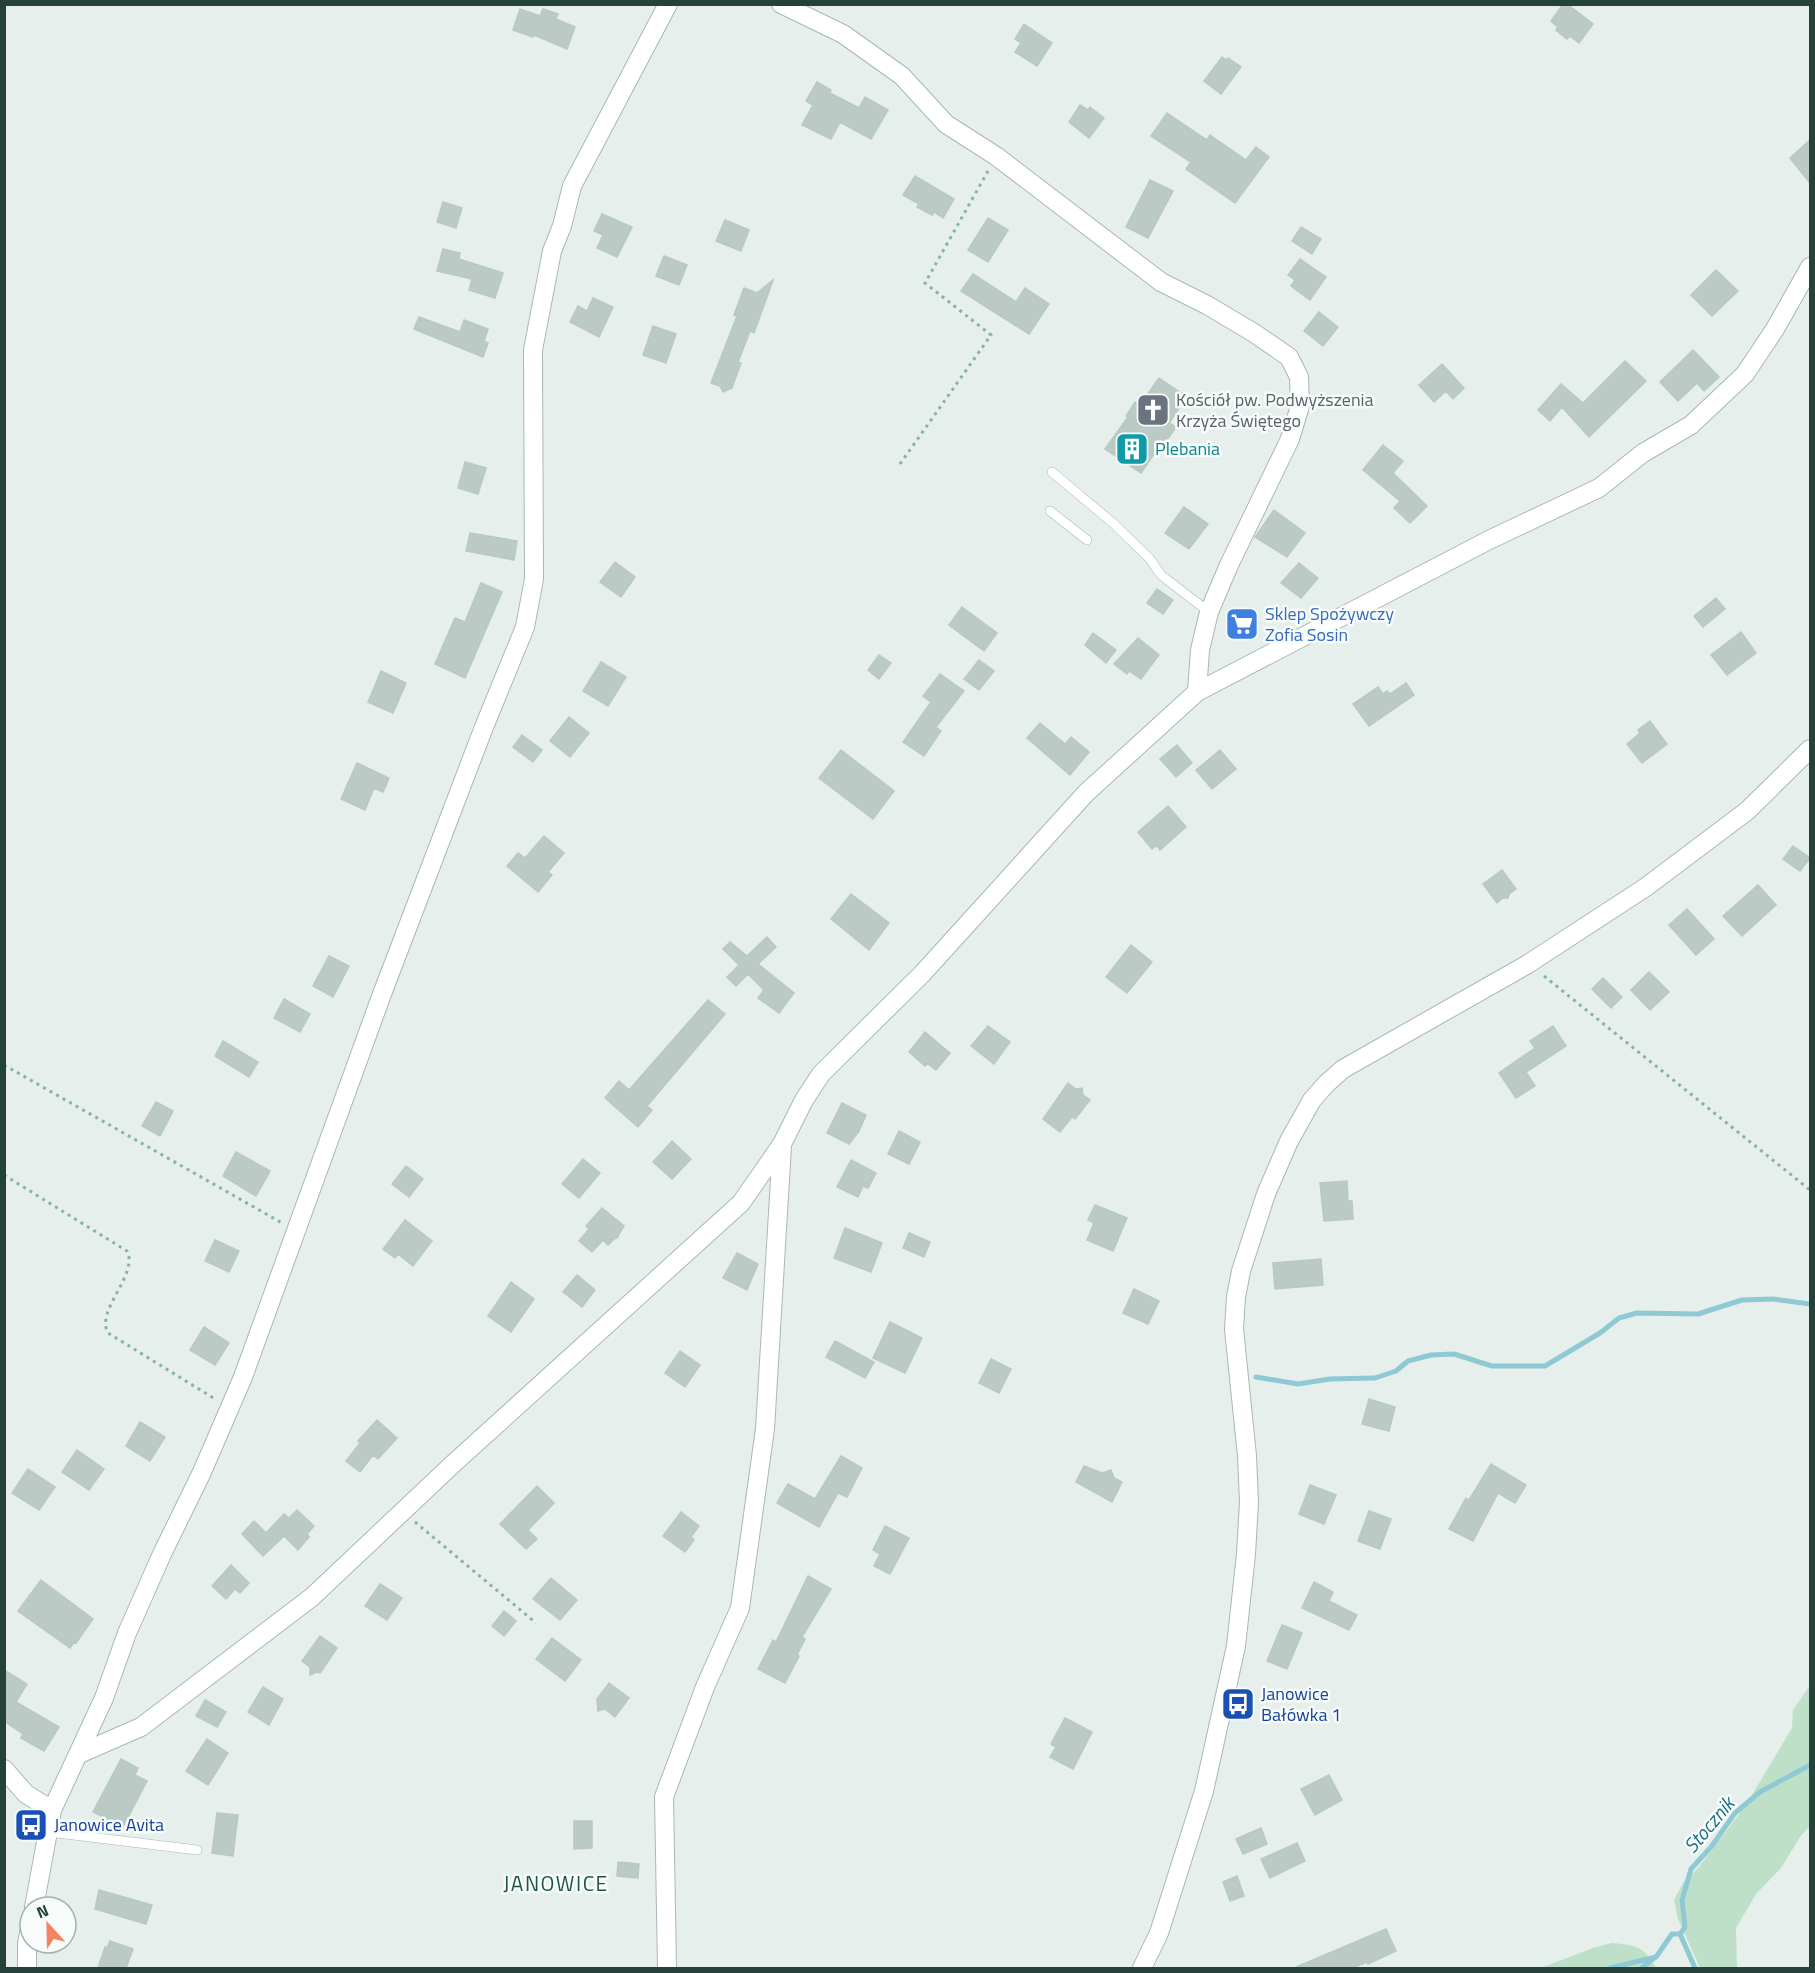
<svg xmlns="http://www.w3.org/2000/svg" width="1815" height="1973" viewBox="0 0 1815 1973" font-family="'Titillium Web',sans-serif">
	<rect width="100%" height="100%" fill="#e6efeb"/>
	<path fill="#bfe0c8" d="M1810 1685V1826L1800 1837 1781 1868 1756 1894 1736 1928 1737 1968H1700L1678 1919 1674 1900 1683 1883 1698 1868 1746 1805 1792 1728 1793 1710Z
		M1612 1943C1636 1945 1645 1947 1656 1968H1541L1593 1948Z"/>
	<g fill="none" stroke-linecap="round" stroke-linejoin="round">
		<path stroke="#8ec9d4" stroke-width="5" d="M1256 1377 1298 1384 1330 1379 1375 1378 1396 1371 1408 1361 1431 1355 1454 1354 1492 1366H1545L1600 1333 1619 1318 1637 1313 1698 1314 1742 1300 1773 1299 1810 1304
			M1610 1968 1656 1957 1672 1934H1680
			M1642 1968 1654 1958
			M1695 1968 1680 1934 1685 1927 1682 1900 1691 1869 1711 1847 1735 1813 1760 1792 1810 1765"/>
	</g>
	<path fill="#bbcac4" stroke="#b8c9c2" stroke-width="1.5" d="M1563 4H1567L1593 24 1579 43 1570 36 1567 39 1556 30 1558 27 1551 21Z
		M520 9 540 16 543 9 558 14 556 19 575 27 567 49 534 35 533 37 513 30Z
		M1024 24 1052 43 1037 66 1015 52 1021 43 1015 39Z
		M1222 57 1226 60 1228 58 1241 67 1221 94 1204 81Z
		M817 82 831 90 830 93 859 108 865 97 888 110 871 139 840 122 831 139 802 125 813 105 806 101Z
		M1080 105 1088 110 1090 107 1104 118 1089 138 1069 122Z
		M1167 113 1207 140 1210 135 1246 160 1256 147 1269 157 1235 203 1186 169 1191 162 1151 136Z
		M1810 140V183L1790 158Z
		M915 176 954 199 943 218 934 212 932 215 917 207 919 204 903 195Z
		M1150 180 1173 191 1148 238 1126 227Z
		M443 202 462 208 456 228 437 222Z
		M602 214 632 227 617 257 597 248 603 235 594 231Z
		M988 218 1008 230 988 262 968 250Z
		M725 220 749 230 741 251 716 241Z
		M1301 227 1321 239 1312 254 1292 241Z
		M443 249 460 253 459 259 503 273 495 298 469 290 472 279 437 271Z
		M664 256 687 265 679 285 656 276Z
		M1300 259 1326 277 1310 300 1291 286 1295 280 1288 275Z
		M1716 270 1738 291 1712 316 1691 295Z
		M973 274 1016 302 1025 288 1049 304 1029 334 961 291Z
		M773 280 754 333 750 331 738 362 741 363 732 388 723 392 720 386 711 383 737 316 734 315 744 288 757 293Z
		M593 298 613 307 599 337 570 322 578 306 587 311Z
		M1319 312 1338 327 1323 346 1304 331Z
		M419 317 460 332 464 320 488 329 484 341 488 343 483 357 414 329Z
		M653 326 676 334 666 363 643 355Z
		M1693 350 1719 377 1704 391 1697 383 1678 401 1660 382Z
		M1625 361 1646 381 1589 437 1562 407 1550 421 1538 410 1561 384 1583 403Z
		M1442 364 1464 388 1453 399 1446 391 1434 402 1419 385Z
		M1159 378 1187 397 1169 423 1176 427 1167 440 1165 438 1141 473 1105 449 1128 417 1126 416 1135 402 1140 405Z
		M1383 445 1403 461 1393 473 1427 506 1410 523 1394 508 1400 501 1363 470Z
		M465 462 486 468 478 494 458 488Z
		M1184 507 1208 524 1189 549 1165 533Z
		M1274 510 1305 533 1287 557 1255 537Z
		M470 533 517 541 514 560 466 551Z
		M615 562 635 577 621 597 600 582Z
		M1299 563 1318 578 1301 598 1281 583Z
		M481 583 502 592 465 678 435 664 455 618 465 622Z
		M1157 589 1173 600 1163 614 1147 603Z
		M1716 598 1725 609 1703 627 1694 616Z
		M962 607 997 633 984 651 949 625Z
		M1233 612 1258 623 1252 637 1227 626Z
		M1741 632 1756 653 1727 675 1711 655Z
		M1093 633 1116 650 1106 663 1085 645Z
		M1138 638 1159 655 1141 679 1129 671 1127 674 1114 664Z
		M879 655 891 663 879 679 868 670Z
		M979 660 994 671 979 690 964 679Z
		M601 662 626 677 608 706 583 691Z
		M381 671 406 683 393 713 368 702Z
		M940 674 964 691 936 727 941 731 924 756 903 742 931 702 923 696Z
		M1406 683 1414 695 1369 726 1353 704 1378 687 1383 694 1387 691 1390 694Z
		M569 717 589 733 570 757 550 741Z
		M1650 721 1667 744 1642 763 1627 744 1640 733 1638 730Z
		M1040 723 1065 744 1071 737 1089 752 1070 775 1027 738Z
		M522 735 542 750 533 762 513 747Z
		M1177 745 1192 763 1176 777 1160 759Z
		M841 750 894 791 873 819 819 778Z
		M1220 750 1236 769 1212 789 1196 770Z
		M357 763 389 778 383 792 374 788 365 810 341 799Z
		M1168 806 1186 827 1160 850 1157 845 1152 849 1138 832Z
		M544 836 564 853 548 872 552 875 538 892 507 866 518 853 525 858Z
		M1793 846 1810 858 1800 871 1783 859Z
		M1502 870 1516 889 1509 894 1508 898H1503L1497 903 1483 884Z
		M1758 885 1776 905 1742 936 1723 916Z
		M851 894 889 923 869 950 831 919Z
		M1687 909 1714 939 1696 955 1669 925Z
		M767 937 776 947 758 964 794 993 779 1013 758 998 764 990 748 974 736 986 727 977 739 965 723 949 730 942 747 956Z
		M1131 945 1152 962 1127 993 1106 977Z
		M329 956 349 966 333 997 313 986Z
		M1649 972 1669 992 1650 1010 1631 990Z
		M1603 978 1622 997 1611 1008 1592 989Z
		M284 999 310 1014 300 1032 274 1018Z
		M708 1000 725 1014 647 1106 652 1110 638 1127 605 1098 619 1081 629 1090Z
		M988 1026 1010 1042 994 1064 971 1046Z
		M1553 1026 1566 1046 1526 1072 1535 1086 1516 1098 1499 1073 1535 1048 1530 1041Z
		M925 1032 950 1053 936 1070 927 1063 925 1066 909 1052Z
		M223 1041 258 1062 249 1077 215 1056Z
		M1068 1083 1076 1089 1082 1088 1083 1095 1090 1100 1075 1119 1072 1117 1060 1132 1043 1119Z
		M156 1102 173 1111 160 1136 142 1126Z
		M842 1103 866 1115 859 1131 849 1144 827 1133Z
		M899 1131 920 1142 909 1164 888 1154Z
		M672 1141 691 1159 672 1179 653 1162Z
		M236 1152 270 1171 256 1196 223 1176Z
		M583 1159 600 1173 579 1198 562 1184Z
		M851 1160 876 1173 868 1188 863 1186 858 1197 837 1187Z
		M406 1166 423 1179 409 1197 392 1184Z
		M1347 1181 1348 1201H1352L1353 1219 1324 1221 1320 1183Z
		M1095 1205 1127 1218 1113 1251 1087 1240 1094 1223 1088 1220Z
		M602 1208 624 1226 617 1238 614 1239 608 1245 603 1240 592 1252 579 1241 589 1229 586 1226Z
		M405 1220 432 1241 413 1266 398 1254 395 1258 383 1249Z
		M845 1228 882 1243 871 1272 834 1258Z
		M909 1233 930 1242 924 1257 903 1248Z
		M215 1240 239 1251 229 1272 205 1261Z
		M737 1253 758 1264 747 1290 723 1278Z
		M1321 1259 1323 1285 1275 1289 1273 1263Z
		M577 1275 595 1290 582 1307 563 1292Z
		M511 1282 534 1299 511 1332 488 1316Z
		M1134 1289 1159 1301 1148 1324 1123 1313Z
		M890 1322 922 1338 905 1373 873 1358Z
		M204 1327 229 1343 215 1365 190 1350Z
		M835 1341 874 1362 865 1378 826 1357Z
		M680 1351 700 1365 685 1387 665 1373Z
		M991 1359 1011 1369 999 1393 979 1383Z
		M1369 1399 1395 1407 1389 1431 1362 1424Z
		M377 1420 397 1438 378 1459 373 1455 360 1472 346 1461 360 1443 358 1441Z
		M140 1422 165 1437 150 1461 126 1446Z
		M77 1450 104 1469 89 1490 62 1472Z
		M841 1456 862 1468 847 1497 838 1493 819 1527 777 1503 788 1484 815 1499Z
		M1491 1464 1526 1485 1515 1503 1498 1493 1473 1541 1449 1529 1466 1498 1469 1500Z
		M1084 1466 1102 1473 1111 1470 1114 1478 1122 1482 1112 1502 1076 1482Z
		M28 1469 55 1487 39 1510 12 1493Z
		M1310 1485 1336 1495 1324 1524 1299 1514Z
		M537 1486 554 1503 528 1530 537 1539 526 1549 500 1524Z
		M297 1510 314 1526 307 1534 309 1537 298 1550 284 1536 263 1556 242 1534 254 1521 266 1533 284 1514 289 1518Z
		M1369 1511 1391 1519 1380 1549 1358 1541Z
		M681 1512 699 1526 691 1537 694 1540 685 1552 663 1536Z
		M885 1526 909 1538 890 1574 874 1566 880 1554 873 1550Z
		M231 1565 249 1583 240 1593 235 1589 226 1599 212 1586Z
		M808 1576 831 1589 802 1637 805 1639 797 1655 799 1656 785 1683 758 1669 773 1640 776 1642Z
		M551 1578 577 1600 560 1620 533 1599Z
		M41 1580 93 1619 76 1643 74 1642 70 1648 18 1611Z
		M1314 1582 1333 1592 1329 1601 1357 1615 1349 1630 1302 1608Z
		M380 1584 402 1598 387 1620 365 1606Z
		M504 1611 516 1621 504 1636 492 1626Z
		M1282 1625 1302 1633 1287 1669 1267 1661Z
		M320 1636 337 1648 320 1673 317 1672 310 1675V1667L302 1661Z
		M552 1638 581 1660 565 1681 536 1659Z
		M4 1670 27 1684 16 1702 59 1727 44 1751 21 1738 23 1734 4 1721Z
		M609 1683 629 1698 615 1717 605 1709 598 1711 597 1699Z
		M263 1687 283 1699 269 1725 248 1712Z
		M205 1700 226 1712 217 1727 196 1716Z
		M1065 1718 1092 1732 1073 1769 1050 1757 1056 1747 1051 1744Z
		M207 1739 228 1753 208 1785 186 1771Z
		M121 1759 138 1768 135 1775 147 1781 123 1827 93 1812Z
		M1329 1775 1342 1800 1315 1815 1301 1789Z
		M217 1813 238 1815 233 1856 212 1853Z
		M574 1821H592V1848L574 1849Z
		M1261 1828 1267 1844 1243 1854 1236 1839Z
		M1297 1843 1305 1861 1270 1878 1261 1859Z
		M618 1862 639 1864 638 1878 617 1876Z
		M1237 1876 1244 1896 1230 1901 1223 1882Z
		M99 1890 152 1905 146 1924 95 1909Z
		M1386 1929 1396 1951 1368 1964 1367 1962 1352 1968H1294Z
		M110 1941 133 1949 126 1968H98L105 1947 107 1948Z"/>
	<g fill="none" stroke-linecap="round" stroke-linejoin="round">
		<g stroke="#a8b8b2" stroke-width="10">
			<path id="service" d="M1052 472 1114 524 1150 559 1161 575 1209 612
				M1050 511 1087 540
				M49 1832 197 1850"/>
		</g>
		<g stroke="#a8b8b2" stroke-width="20">
			<path id="minor" d="M781 4 843 34 902 76 946 124 996 156 1161 282 1207 305 1254 333 1289 357 1299 377 1300 406 1290 439 1229 565 1209 612 1200 650 1197 692
				M79 1754 141 1727 312 1597 454 1463 741 1203 782 1144 804 1100 821 1074 922 974 1086 793 1197 692 1489 540 1599 488 1643 453 1691 425 1745 374 1775 329 1810 267
				M4 1769 26 1794 52 1810
				M34 1907 52 1810 104 1698 127 1633 162 1554 202 1472 243 1377 382 994 484 727 525 627 534 579 533 350 552 251 562 226 572 186 668 4
				M27 1968V1944L30 1927
				M667 1968 664 1797 705 1687 740 1608 765 1429 782 1146"/>
		</g>
		<g stroke="#a8b8b2" stroke-width="20">
			<path id="tertiary" d="M1142 1968 1159 1933 1204 1791 1236 1646 1246 1554 1249 1502 1247 1456 1234 1329 1236 1297 1241 1271 1266 1194 1289 1141 1312 1100 1326 1084 1343 1069 1528 964 1646 887 1747 811 1810 749"/>
		</g>
		<path stroke="#86b3a5" stroke-width="3" stroke-dasharray="3 4.5" stroke-linecap="butt" d="M900 464 991 335 925 283 988 171
			M1544 976 1810 1190
			M4 1065 282 1223
			M4 1175 127 1251C139 1275 95 1310 108 1333L215 1399
			M415 1522 536 1623"/>
		<use href="#service" stroke="#fff" stroke-width="9"/>
		<use href="#minor" stroke="#fff" stroke-width="18"/>
		<use href="#tertiary" stroke="#fff" stroke-width="18"/>
	</g>
	<defs>
		<g id="church-square" transform="scale(1.725)"><rect x="-9" y="-9" width="18" height="18" rx="4" fill="#6b7280" stroke="#f7fbf9"/><path d="M-1.2-6h2.4v3.5h3.3v2.4h-3.3V6h-2.4V-.1h-3.3v-2.4h3.3Z" fill="#fff"/></g>
		<g id="building-square" transform="scale(1.725)"><rect x="-9" y="-9" width="18" height="18" rx="4" fill="#0f9aa8" stroke="#f7fbf9"/><path d="M-4-6H4V6H1V3H-1V6H-4ZM-2.5-4.3h1.7v1.8h-1.7ZM.8-4.3h1.7v1.8H.8ZM-2.5-1h1.7V.8h-1.7ZM.8-1h1.7V.8H.8Z" fill="#fff"/></g>
		<g id="supermarket-square" transform="scale(1.725)"><rect x="-9" y="-9" width="18" height="18" rx="4" fill="#3f7fe0" stroke="#f7fbf9"/><path d="M-6-5.5h2.5l.6 2H6L4.5 2H-2.5L-4.4-4H-6ZM-1.5 3.2a1.3 1.3 0 1 0 .1 0ZM3 3.2a1.3 1.3 0 1 0 .1 0Z" fill="#fff"/></g>
		<g id="bus-square" transform="scale(1.725)"><rect x="-9" y="-9" width="18" height="18" rx="4" fill="#1a4fb4" stroke="#f7fbf9"/><path d="M-5-6H5V4H4V6H2V4H-2V6H-4V4H-5ZM-3.5-4V0h7V-4ZM-3.5 1.2v1.5H-2V1.2ZM2 1.2v1.5H3.5V1.2Z" fill="#fff"/></g>
	</defs>
	<g fill-rule="evenodd">
		<use href="#church-square" x="1153" y="410"/>
		<use href="#building-square" x="1132" y="449"/>
		<use href="#supermarket-square" x="1242" y="624"/>
		<use href="#bus-square" x="1238" y="1704"/>
		<use href="#bus-square" x="31" y="1825"/>
	</g>
	<g text-anchor="middle" stroke-width="5" stroke-linejoin="round" paint-order="stroke">
		<g font-size="18" fill="#5b616d" stroke="#f7fbf9" text-anchor="start">
			<text x="1176" y="406">Kościół pw. Podwyższenia<tspan x="1176" dy="21">Krzyża Świętego</tspan></text>
		</g>
		<g font-size="18" fill="#0d838f" stroke="#f7fbf9" text-anchor="start">
			<text x="1155" y="455">Plebania</text>
		</g>
		<g font-size="18" fill="#366cbe" stroke="#f7fbf9" text-anchor="start">
			<text x="1265" y="620">Sklep Spożywczy<tspan x="1265" dy="21">Zofia Sosin</tspan></text>
		</g>
		<g font-size="18" fill="#164399" stroke="#f7fbf9" text-anchor="start">
			<text x="1261" y="1700">Janowice<tspan x="1261" dy="21">Bałówka 1</tspan></text>
			<text x="54" y="1831">Janowice Avita</text>
		</g>
		<g font-size="20" font-style="italic" fill="#1c6f80" stroke="#f7fbf9">
			<text transform="translate(1709 1825) rotate(-50)" y="7">Stocznik</text>
		</g>
		<g font-size="21" letter-spacing="1.5" fill="#1f5548" stroke="#f7fbf9">
			<text x="556" y="1891">JANOWICE</text>
		</g>
	</g>
	<rect width="1815" height="1973" fill="none" stroke="#24423a" stroke-width="12"/>
	<g transform="translate(48 1925) rotate(338)"><circle r="28" fill="#f7fbf9" stroke="#a3b1ad" stroke-width="1.5"/>
	<path d="M0-4.5L10 22L0 15L-10 22Z" fill="#f4845f"/>
	<text y="-9" font-size="16" font-weight="bold" text-anchor="middle" fill="#24423a">N</text>
	</g>
</svg>
